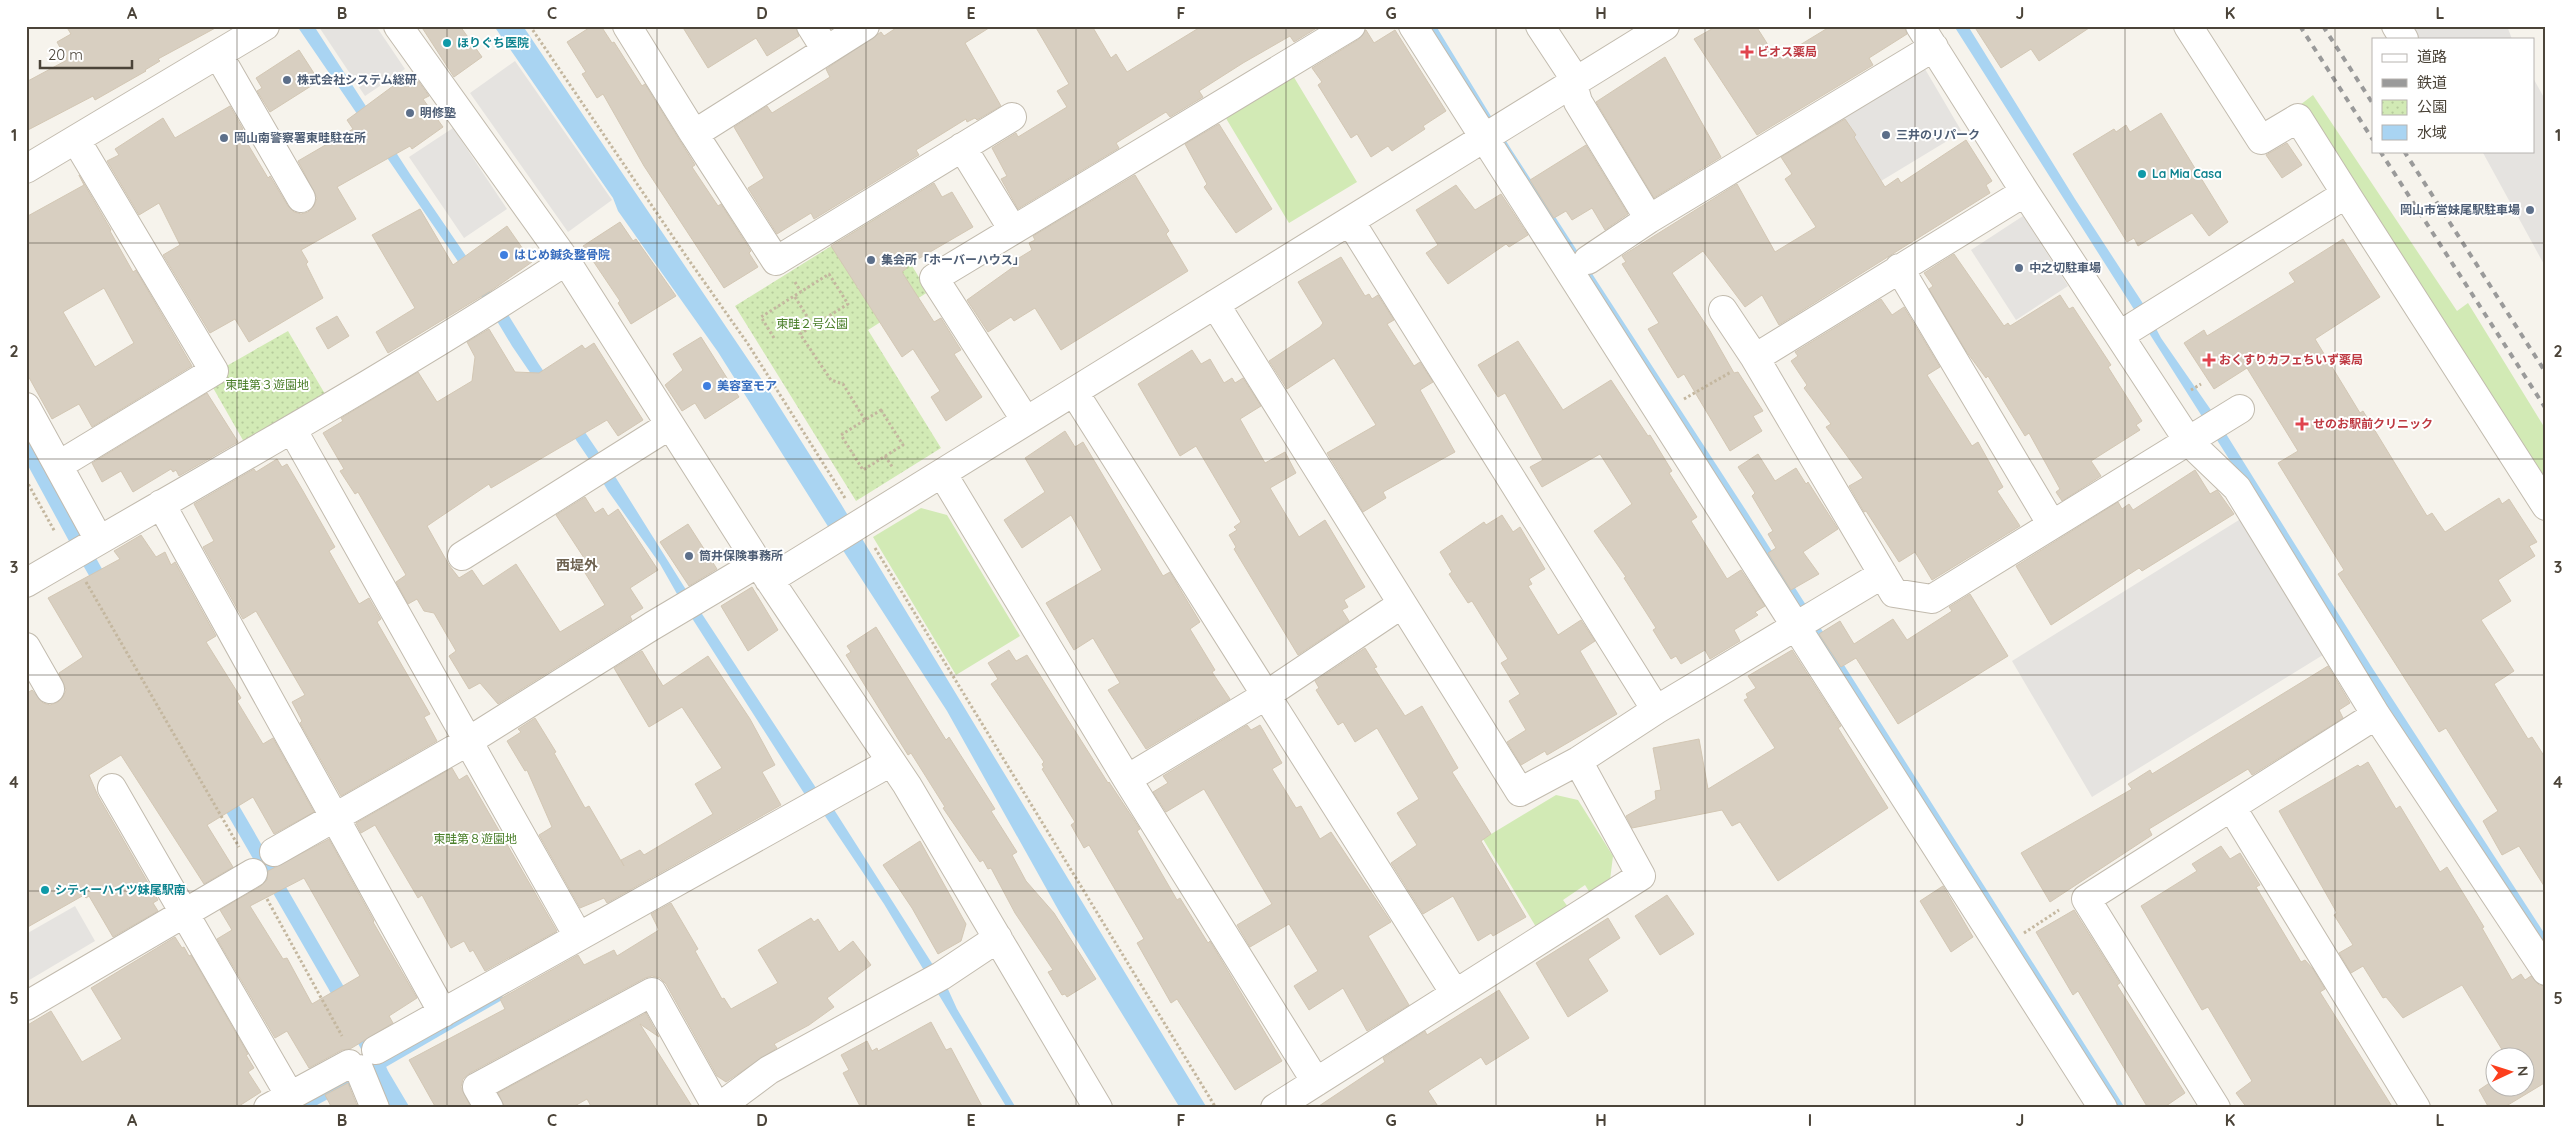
<svg xmlns="http://www.w3.org/2000/svg" width="2572" height="1134" viewBox="0 0 2572 1134" font-family="Quicksand,'Noto Sans JP',sans-serif">
	<defs>
		<pattern id="park-dots" width="8" height="8" patternUnits="userSpaceOnUse" patternTransform="scale(1.25)"><rect width="8" height="8" fill="#d2eab5"/><path d="M2 2h.1M6 6h.1" fill="none" stroke="#b6ca9c" stroke-width="1.8" stroke-linecap="round"/></pattern>
	</defs>
	<rect width="100%" height="100%" fill="#f6f3ec"/>
	<path fill="#d2eab5" d="M1292 74 1357 182 1289 223 1224 115Z
		M2313 95 2457 311 2468 303 2546 430V481L2300 105Z
		M921 508 947 515 1020 636 956 675 873 537Z
		M1556 795 1578 800 1613 856 1610 880 1590 893 1585 885 1563 900 1568 907 1536 927 1483 839Z"/>
	<path fill="url(#park-dots)" d="M881 215 928 292 868 330 941 448 856 501 735 306Z
		M288 331 325 394 244 442 212 386 228 376 223 368Z"/>
	<path fill="#e5e3e0" d="M320 26H376L405 69 365 96 319 27Z
		M2409 26H2507L2512 39H2417Z
		M515 61 612 200 568 232 470 93Z
		M1925 69 1962 132 1848 201 1810 137Z
		M2533 78 2546 101V268L2482 151H2533Z
		M453 128 507 209 464 238 409 157Z
		M2023 216 2068 286 2016 320 1971 250Z
		M2247 515 2331 650 2092 797 2012 661Z
		M75 906 95 941 26 982V934Z"/>
	<path fill="#a9d4f2" d="M297 26H314L410 174 492 294 507 313 538 363 616 478 683 585 820 794 833 808 947 987 957 1009 1016 1108H1007L884 904 825 816 809 801 681 601 660 564 608 491 589 459 512 346 485 301Z
		M494 26H523L770 392 841 504 1207 1108H1180L1060 913 947 711 846 555 718 352 618 211 613 198Z
		M1424 26H1436L1511 149 1747 512 2125 1108H2113Z
		M1954 26H1968L2075 199 2142 302 2161 338 2213 413 2371 666 2546 936V958Z
		M26 431 107 578 373 1037 388 1071 410 1108H390L370 1074 361 1049 328 988 69 541 26 462Z"/>
	<g fill="none" stroke-linecap="round" stroke-linejoin="round">
		<path stroke="#a9d4f2" stroke-width="9" d="M375 1068 498 997
			M302 1108 359 1077"/>
	</g>
	<path fill="#d8cfc1" stroke="#d3c7b4" fill-rule="evenodd" d="M66 26H219L158 59 160 61 145 70 146 71 95 100 93 96 26 131V82L67 60 57 42 71 34Z
		M421 26H460L482 57 454 77Z
		M592 26H601L612 43 614 42 642 86 645 84 695 165 692 167 718 206 721 204 751 251 749 253 758 267 724 288 644 166 603 94 597 98 582 74 586 72 567 42Z
		M682 26H795L799 36 767 56 756 38 708 68Z
		M899 26H992L965 43 1001 106 977 120 975 118 967 122 966 119 916 150 919 155 814 219 811 213 777 234 748 188 764 178 734 127 767 106 772 113 830 77 826 69 881 32 884 36Z
		M1035 26H1092L1111 58 1116 54 1127 72 1202 26H1320L1294 42 1290 36 1243 63 1199 91 1203 97 1170 117 1166 112 1116 143 1119 148 1018 209 1001 179 1007 176 992 148 1016 133 1018 137 1067 107 1057 91 1069 84Z
		M1717 26H1756L1777 59 1831 26H1904L1907 34 1869 58 1873 65 1757 135 1694 39Z
		M1974 26H2092L2039 61 2031 49 2001 68Z
		M1366 30 1374 43 1395 30 1446 111 1423 126 1425 129 1392 151 1388 146 1371 157 1357 134 1351 138 1318 85 1322 82 1312 68 1359 39Z
		M299 50 319 81 270 112 257 91 262 88 256 78Z
		M1665 57 1721 157 1654 198 1596 102Z
		M412 72 429 96 423 99 443 127 412 149 410 146 337 187 356 219 301 250 308 262 306 264 323 298 249 342 235 319 210 333 163 255 180 245 159 203 139 215 107 161 119 155 115 149 163 118 175 138 230 106 243 129 240 131 268 178 270 176 288 206 294 212 301 214 308 212 314 206 317 198 298 161 353 129 347 120Z
		M2161 113 2228 222 2209 236 2192 213 2138 246 2134 238 2127 242 2073 154 2114 129 2116 132 2126 125 2130 132Z
		M1845 119 1856 135 1854 137 1885 187 1898 178 1901 183 1966 140 1992 181 1986 185 1990 193 1779 325 1762 295 1745 307 1703 251 1672 273 1710 331 1734 373 1738 372 1763 411 1753 416 1762 431 1730 451 1684 374 1678 378 1648 329 1659 323 1622 264 1626 262 1622 256 1737 184 1775 252 1816 227 1785 179 1792 174 1781 157Z
		M1219 124 1272 209 1236 233 1204 187 1207 184 1185 144Z
		M2287 143 2302 165 2282 178 2266 155Z
		M1586 145 1628 214 1605 230 1592 208 1572 220 1566 211 1554 218 1530 180Z
		M79 175 111 230 110 231 133 272 136 270 192 366 92 427 79 404 52 419 26 372V217L84 185ZM104 288 134 343 95 367 63 312Z
		M1135 175 1169 231 1166 234 1188 271 1061 350 1035 308 1014 321 1011 317 988 332 967 300 1016 265 1014 261 1032 250 1029 243 1035 240 1033 236Z
		M934 183 942 197 952 192 973 227 906 266 907 268 902 272 934 322 941 318 961 350 954 354 982 397 946 421 931 397 940 391 913 349 902 357 831 246Z
		M1456 185 1475 210 1501 194 1528 235 1509 247 1506 244 1448 284 1426 253 1438 245 1416 210Z
		M420 209 453 265 507 226 532 262 492 290 388 353 376 332 415 308 372 235Z
		M620 222 633 241 636 239 676 296 631 324 618 303 620 301 583 246Z
		M2343 239 2380 297 2315 339 2360 413 2363 411 2427 516 2432 513 2445 532 2499 498 2502 504 2509 499 2537 542 2529 546 2535 556 2498 580 2511 601 2481 620 2514 671 2494 684 2528 739 2532 737 2546 759V889L2519 846 2502 855 2483 821 2498 811 2446 728 2439 732 2338 574 2344 570 2278 463 2298 451 2247 368 2214 389 2184 343 2204 330 2207 336 2295 282 2289 273Z
		M1954 254 2004 326 2008 323 2010 326 2060 295 2069 309 2073 307 2111 365 2108 367 2142 421 2136 425 2140 430 2091 461 2101 476 2062 501 2056 492 2060 489 2029 433 2025 436 1988 376 1986 378 1966 351 1929 289 1933 286 1924 273Z
		M1341 257 1365 296 1369 294 1372 299 1378 295 1394 320 1387 324 1414 366 1420 362 1433 382 1420 390 1455 452 1383 492 1386 498 1363 512 1327 453 1376 425 1334 358 1287 389 1269 361 1320 327 1323 323 1298 282Z
		M1881 299 1892 315 1904 307 1940 367 1927 375 1972 446 1978 442 2003 487 1997 491 2020 526 1932 580 1915 552 1899 562 1866 511 1864 512 1849 486 1863 478 1826 427 1831 424 1804 388 1807 385 1791 361 1798 356 1795 352Z
		M337 316 349 336 328 349 316 328Z
		M489 329 515 372 539 373 582 345 585 349 594 343 643 420 618 436 607 420 491 488 489 484 427 526 449 565 459 578 472 570 483 586 516 564 560 632 605 605 582 568 588 564 556 515 585 497 595 513 603 508 608 516 618 509 658 570 630 588 643 608 630 616 632 620 498 704 480 683 469 689 449 656 456 651 434 613 424 611 417 599 408 604 396 582 406 575 358 492 355 494 340 471 344 469 323 433 343 421 341 418 418 372 437 402 472 381 475 357 467 342Z
		M701 337 739 397 705 419 695 403 682 411 665 385 683 370 673 354Z
		M1518 341 1563 410 1611 380 1648 436 1650 435 1672 471 1669 473 1697 517 1691 521 1727 579 1741 570 1765 606 1755 612 1758 615 1734 630 1740 641 1710 659 1705 650 1681 664 1676 656 1671 659 1653 630 1656 628 1624 578 1626 577 1594 531 1632 504 1600 454 1542 487 1530 467 1543 460 1505 393 1498 397 1478 365Z
		M1192 350 1201 364 1210 359 1224 383 1232 378 1235 383 1243 378 1261 406 1240 419 1265 463 1285 452 1296 473 1270 488 1299 537 1325 520 1365 587 1344 600 1348 607 1342 610 1349 621 1298 655 1234 549 1236 547 1229 535 1237 530 1234 527 1241 522 1196 446 1180 456 1138 384Z
		M207 393 238 442 179 476 176 470 173 472 171 469 133 492 121 471 102 482 92 463Z
		M1065 431 1075 447 1083 442 1163 576 1170 572 1180 589 1200 622 1190 629 1215 670 1212 672 1230 699 1146 749 1108 690 1120 683 1093 638 1074 650 1046 603 1102 570 1071 515 1022 548 1004 520 1045 492 1025 458Z
		M1758 454 1775 481 1796 468 1806 484 1808 482 1838 529 1803 552 1819 574 1791 590 1768 553 1776 548 1768 534 1773 531 1752 496 1755 493 1738 467Z
		M277 459 282 467 287 464 303 491 335 547 329 551 359 604 369 598 381 619 377 622 430 714 424 717 437 741 341 796 300 723 302 721 292 702 305 695 256 611 243 619 203 547 214 541 194 504 254 469 256 472Z
		M2195 470 2210 494 2217 490 2234 514 2142 571 2139 568 2051 625 2016 566 2118 502 2122 509 2129 504 2133 510Z
		M1502 515 1513 532 1520 527 1545 569 1529 579 1532 584 1528 586 1558 635 1581 620 1595 641 1580 651 1617 714 1547 755 1545 751 1521 765 1507 742 1526 730 1509 701 1520 694 1501 663 1508 659 1472 601 1468 603 1449 574 1452 572 1440 552 1484 522 1486 525Z
		M688 524 717 569 689 586 660 542Z
		M141 535 156 557 165 552 171 565 175 562 216 636 206 642 241 698 237 701 263 744 273 738 314 812 274 834 253 797 207 825 233 867 204 884 121 755 89 775 98 796 158 900 153 903 158 911 113 937 89 896 86 898 84 895 26 928V694L32 690 43 703 50 705 58 702 63 697 66 690 59 673 83 657 48 598 120 559 114 551Z
		M752 587 778 630 748 651 721 606Z
		M1970 594 2008 656 1898 724 1856 658 1841 667 1819 634 1840 621 1854 644 1893 619 1907 640 1952 611 1949 607Z
		M876 627 946 740 949 737 995 809 991 811 1017 852 1012 855 1026 881 1054 913 1096 979 1067 997 1065 994 1062 995 1048 972 1053 970 1015 913 991 868 988 869 983 860 980 862 943 808 945 807 911 753 908 755 846 655 851 652 847 646Z
		M1365 648 1377 667 1374 668 1405 716 1422 706 1458 768 1452 772 1491 834 1481 841 1526 917 1493 936 1491 933 1478 941 1453 896 1423 914 1391 863 1417 845 1397 813 1419 799 1377 728 1355 742 1343 722 1338 725 1316 690 1319 688 1315 681Z
		M1009 650 1016 661 1027 655 1108 783 1109 782 1140 829 1137 831 1177 900 1180 898 1208 943 1210 941 1282 1061 1235 1090 1177 999 1171 1003 1137 943 1144 939 1089 845 1084 848 1071 825 1075 822 1042 769 1044 768 1042 764 1044 762 991 684 998 679 988 663Z
		M1792 650 1841 726 1838 728 1888 808 1778 881 1740 822 1732 826 1722 810 1632 828 1626 816 1656 799 1655 791 1661 790 1653 748 1699 739 1708 789 1775 748 1744 700 1748 698 1746 694 1756 688 1748 676Z
		M642 651 663 686 708 656 750 719 775 765 762 772 781 805 607 903 604 898 580 908 539 835 552 827 527 770 525 771 507 741 521 732 518 729 535 718 556 752 554 753 585 808 589 806 624 866 621 860 640 850 644 855 713 814 695 784 722 768 682 707 649 727 614 668Z
		M2328 666 2350 703 2339 710 2343 718 2252 775 2248 769 2149 829 2152 835 2050 902 2021 853 2132 789 2128 784 2150 770 2152 774Z
		M1247 725 1251 730 1260 725 1282 763 1272 769 1296 808 1301 806 1320 839 1331 832 1391 922 1368 936 1409 1005 1367 1031 1343 988 1309 1010 1294 986 1318 971 1289 924 1250 947 1237 925 1272 904 1204 789 1166 812 1153 792 1168 783 1163 776Z
		M2368 762 2396 809 2400 806 2440 872 2447 867 2484 927 2482 928 2512 980 2521 974 2525 980 2531 976 2539 985 2546 986V1082L2503 1108H2489L2479 1090 2494 1080V1086H2524V1056H2506L2462 985 2403 1018 2386 997 2383 998 2363 966 2351 973 2339 953 2353 945 2334 915 2337 913 2279 811 2358 765 2360 767Z
		M452 768 459 780 467 775 557 931 485 971 473 950 470 952 464 941 451 948 422 895 418 898 375 825 361 833 356 823Z
		M329 839 374 921 373 922 417 998 389 1016 393 1023 350 1049 342 1050 309 1068 287 1031 275 1038 217 939 232 930 220 910 261 886 267 880 268 871ZM304 878 360 976 312 1004 287 958 283 959 250 906Z
		M920 841 966 924 961 941 938 954 912 908 883 865Z
		M2221 846 2230 859 2240 853 2260 885 2256 887 2301 962 2305 960 2313 969 2325 989 2320 992 2393 1108H2247L2236 1093 2252 1081 2208 1007 2202 1010 2141 906 2197 871 2192 864Z
		M1943 886 1973 937 1951 952 1920 901Z
		M1667 895 1694 934 1660 955 1635 916Z
		M671 903 698 949 695 951 722 999 724 998 731 1009 778 983 758 950 811 918 814 922 818 919 839 952 853 941 871 965 827 998 834 1007 809 1025 774 1044 777 1048 726 1082 717 1076 666 984 660 978 652 976 645 978 470 1073 463 1079 461 1087 471 1108H436L409 1060 505 1009 500 999 578 955 584 965 614 950 617 956 659 930 651 914Z
		M2074 910 2120 983 2117 985 2185 1093 2163 1108H2148L2078 991 2073 995 2036 932Z
		M1608 918 1620 938 1588 959 1608 991 1568 1017 1536 963Z
		M175 937 182 948 184 947 189 956 191 955 248 1054 246 1055 254 1068 248 1072 261 1092 236 1108H26V1026L51 1011 82 1062 122 1039 91 988Z
		M1499 990 1529 1038 1486 1065 1481 1057 1428 1091 1439 1108H1316L1385 1062 1383 1058 1425 1031 1427 1035Z
		M646 1013 659 1037 640 1024 693 1108H592L587 1099 571 1108H505L498 1093Z
		M931 1022 946 1050 951 1048 983 1108H861L843 1073 849 1070 841 1055 867 1041 872 1051 877 1048 878 1051Z
		M348 1083 358 1108H332L325 1095Z"/>
	<g fill="none" stroke-linecap="round" stroke-linejoin="round">
		<g stroke="#c2bbae" stroke-width="30">
			<path id="minor" d="M398 26 566 261 758 563 907 785 1098 1108
				M627 26 694 134 865 26
				M811 26 826 50
				M1413 26 2103 1108
				M1540 26 1569 70 1578 102 1649 219
				M1920 26 2025 192 2189 442 2237 488 2376 715 2546 971
				M2188 26 2261 140 2298 118 2346 194
				M2396 26 2404 39
				M218 54 301 198
				M694 134 776 261 1012 117
				M962 147 1013 230
				M26 169 265 26
				M1350 221 1656 710
				M1588 260 1649 219 1934 47
				M1899 268 2052 525
				M1215 304 1520 792 1578 761 1656 710 1883 574
				M1723 310 1755 358 1894 593 1932 599 2240 409
				M2120 335 2346 194 2546 506
				M1755 358 2025 192
				M1074 392 1454 992
				M26 407 99 540
				M1026 421 934 278 1351 26
				M292 429 578 936
				M59 465 214 371 76 140
				M942 473 1127 779 1316 1082
				M161 504 443 1013
				M462 556 670 425
				M769 580 1665 26
				M26 583C207 477 391 376 566 261
				M26 647 50 689
				M1127 779 1265 696 1402 604
				M112 788 290 1096
				M2232 808 2416 1108
				M274 852 467 742 652 626 758 563
				M26 1006 253 873
				M376 1050 891 762
				M359 1069 375 1108
				M268 1108 349 1064
				M489 1108 477 1087 652 992 717 1108
				M718 1108 769 1070 941 976 998 938
				M1275 1108 1641 876 1578 761
				M2216 1108 2086 899 2376 715"/>
		</g>
		<path stroke="#c4b79f" stroke-width="3" stroke-dasharray="2.5 2.5" stroke-linecap="butt" d="M530 26 686 256 748 344 845 498
			M795 282 801 292
			M795 297 813 326
			M774 338 761 317 829 274 848 304 800 334 831 380 843 384 865 420
			M2191 390 2201 384
			M1684 399 1731 372
			M881 410 903 445 863 470 841 435Z
			M885 456 893 468
			M26 480 55 532
			M875 548 1216 1108
			M86 582 239 847
			M267 899 342 1036
			M2024 933 2059 910"/>
		<use href="#minor" stroke="#fff" stroke-width="28"/>
		<path stroke="#9a9a9a" stroke-width="4" stroke-dasharray="6 6" stroke-linecap="butt" d="M2300 26 2373 140
			M2323 26 2373 104
			M2380 151 2546 409
			M2404 151 2546 373"/>
	</g>
	<path fill="none" stroke="#4b4439" stroke-width="1" stroke-opacity="0.55" d="M237 26V1108M447 26V1108M657 26V1108M866 26V1108M1076 26V1108M1286 26V1108M1496 26V1108M1705 26V1108M1915 26V1108M2125 26V1108M2335 26V1108M26 243H2546M26 459H2546M26 675H2546M26 891H2546"/>
	<g fill="#0f9aa8" stroke="#fff" stroke-width="2">
		<circle cx="447" cy="43" r="5"/>
		<circle cx="2142" cy="174" r="5"/>
		<circle cx="45" cy="890" r="5"/>
	</g>
	<g fill="#e0444e" stroke="#fff" stroke-width="2">
		<path d="M1744.5 44.5h5v5h5v5h-5v5h-5v-5h-5v-5h5z"/>
		<path d="M2206.5 352.5h5v5h5v5h-5v5h-5v-5h-5v-5h5z"/>
		<path d="M2299.5 416.5h5v5h5v5h-5v5h-5v-5h-5v-5h5z"/>
	</g>
	<g fill="#5c6f8a" stroke="#fff" stroke-width="2">
		<circle cx="287" cy="80" r="5"/>
		<circle cx="410" cy="113" r="5"/>
		<circle cx="1886" cy="135" r="5"/>
		<circle cx="224" cy="138" r="5"/>
		<circle cx="2530" cy="210" r="5"/>
		<circle cx="871" cy="260" r="5"/>
		<circle cx="2019" cy="268" r="5"/>
		<circle cx="689" cy="556" r="5"/>
	</g>
	<g fill="#3f7fe0" stroke="#fff" stroke-width="2">
		<circle cx="504" cy="255" r="5"/>
		<circle cx="707" cy="386" r="5"/>
	</g>
	<g text-anchor="middle" stroke-width="4" stroke-linejoin="round" paint-order="stroke">
		<g font-size="12" font-weight="bold" fill="#0d838f" stroke="#fff" text-anchor="start">
			<text x="457" y="47">ほりぐち医院</text>
			<text x="2152" y="178">La Mia Casa</text>
			<text x="55" y="894">シティーハイツ妹尾駅南</text>
		</g>
		<g font-size="12" font-weight="bold" fill="#be3a42" stroke="#fff" text-anchor="start">
			<text x="1757" y="56">ビオス薬局</text>
			<text x="2219" y="364">おくすりカフェちいず薬局</text>
			<text x="2313" y="428">せのお駅前クリニック</text>
		</g>
		<g font-size="12" font-weight="bold" fill="#4e5e75" stroke="#fff" text-anchor="start">
			<text x="297" y="84">株式会社システム総研</text>
			<text x="420" y="117">明修塾</text>
			<text x="1896" y="139">三井のリパーク</text>
			<text x="234" y="142">岡山南警察署東畦駐在所</text>
			<text x="2520" y="214" text-anchor="end">岡山市営妹尾駅駐車場</text>
			<text x="881" y="264">集会所「ホーバーハウス」</text>
			<text x="2029" y="272">中之切駐車場</text>
			<text x="699" y="560">筒井保険事務所</text>
		</g>
		<g font-size="12" font-weight="bold" fill="#366cbe" stroke="#fff" text-anchor="start">
			<text x="514" y="259">はじめ鍼灸整骨院</text>
			<text x="717" y="390">美容室モア</text>
		</g>
		<g font-size="12" fill="#4a7f2a" stroke="#fff">
			<text x="812" y="328">東畦２号公園</text>
			<text x="267" y="389">東畦第３遊園地</text>
			<text x="475" y="843">東畦第８遊園地</text>
		</g>
		<g font-size="14" font-weight="bold" fill="#6e6250" stroke="#fff">
			<text x="577" y="570">西堤外</text>
		</g>
	</g>
	<rect width="2572" height="1134" fill="none" stroke="#ffffff" stroke-width="55"/>
	<rect x="2372" y="38" width="162" height="115" fill="#ffffff" stroke="#b7b4b0"/>
	<rect x="2382" y="54" width="25" height="8" fill="#ffffff" stroke="#b7b4b0"/>
	<text x="2417" y="62" font-size="15" fill="#4b4439">道路</text>
	<rect x="2382" y="79" width="25" height="8" fill="#9a9a9a" stroke="#b7b4b0"/>
	<text x="2417" y="88" font-size="15" fill="#4b4439">鉄道</text>
	<rect x="2382" y="100" width="25" height="15" fill="url(#park-dots)" stroke="#b7b4b0"/>
	<text x="2417" y="112" font-size="15" fill="#4b4439">公園</text>
	<rect x="2382" y="125" width="25" height="15" fill="#a9d4f2" stroke="#b7b4b0"/>
	<text x="2417" y="138" font-size="15" fill="#4b4439">水域</text>
	<g transform="translate(2510 1072) rotate(86)"><circle r="24" fill="#ffffff" stroke="#b7b4b0"/>
	<path d="M0-4L9 19L0 12L-9 19Z" fill="#fc3f1d"/>
	<text y="-8" font-size="14" font-weight="bold" text-anchor="middle" fill="#4b4439">N</text>
	</g>
	<path d="M40 60v8h92v-8" fill="none" stroke="#4b4439" stroke-width="2.5"/>
	<text x="48" y="60" font-size="15" fill="#4b4439" stroke="#ffffff" stroke-width="4" paint-order="stroke">20 m</text>
	<rect x="28" y="28" width="2516" height="1078" fill="none" stroke="#4b4439" stroke-width="2"/>
	<g font-size="16" text-anchor="middle" font-weight="bold" fill="#4b4439">
		<text x="132" y="19">A</text>
		<text x="342" y="19">B</text>
		<text x="552" y="19">C</text>
		<text x="762" y="19">D</text>
		<text x="971" y="19">E</text>
		<text x="1181" y="19">F</text>
		<text x="1391" y="19">G</text>
		<text x="1601" y="19">H</text>
		<text x="1810" y="19">I</text>
		<text x="2020" y="19">J</text>
		<text x="2230" y="19">K</text>
		<text x="2440" y="19">L</text>
		<text x="14" y="141">1</text>
		<text x="2558" y="141">1</text>
		<text x="14" y="357">2</text>
		<text x="2558" y="357">2</text>
		<text x="14" y="573">3</text>
		<text x="2558" y="573">3</text>
		<text x="14" y="788">4</text>
		<text x="2558" y="788">4</text>
		<text x="14" y="1004">5</text>
		<text x="2558" y="1004">5</text>
		<text x="132" y="1126">A</text>
		<text x="342" y="1126">B</text>
		<text x="552" y="1126">C</text>
		<text x="762" y="1126">D</text>
		<text x="971" y="1126">E</text>
		<text x="1181" y="1126">F</text>
		<text x="1391" y="1126">G</text>
		<text x="1601" y="1126">H</text>
		<text x="1810" y="1126">I</text>
		<text x="2020" y="1126">J</text>
		<text x="2230" y="1126">K</text>
		<text x="2440" y="1126">L</text>
	</g>
</svg>
